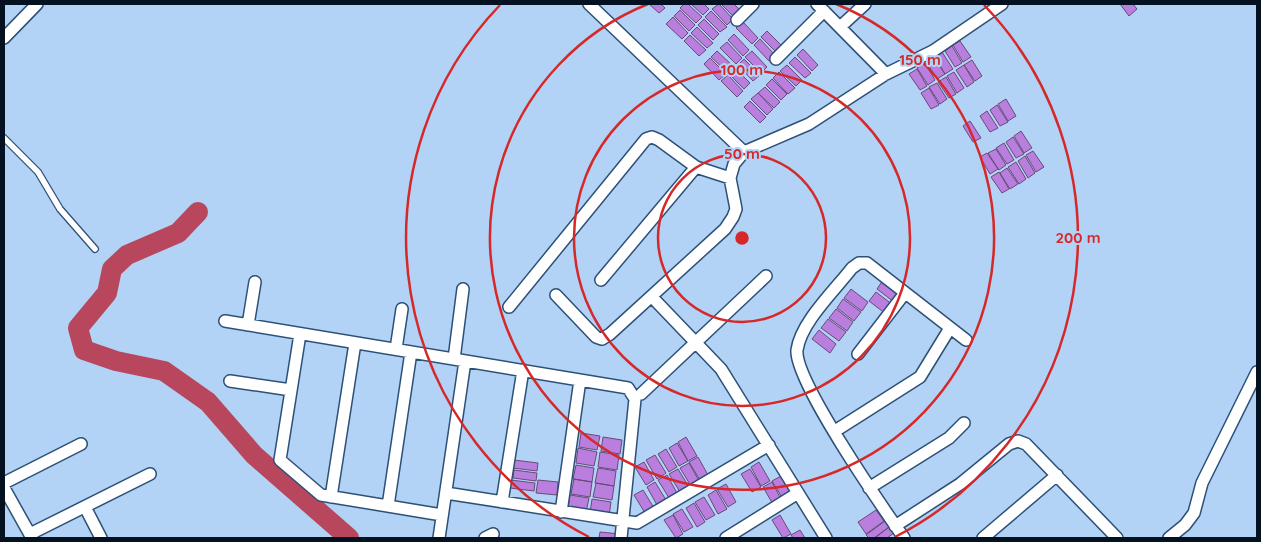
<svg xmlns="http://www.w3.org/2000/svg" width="1261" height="542" viewBox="0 0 1261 542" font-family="Quicksand,sans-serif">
	<rect width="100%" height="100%" fill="#b2d2f6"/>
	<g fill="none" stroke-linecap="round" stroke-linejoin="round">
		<path stroke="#b8465c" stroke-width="20" d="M198 212 178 233 127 255 112 269 107 293 78 328 84 350 116 361 164 371 208 402 254 455 349 538"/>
	</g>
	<path fill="#ba7fde" stroke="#664b77" d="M649 4H661L665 8 659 13Z
		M684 4H688L702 17 696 23 680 8Z
		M691 4H704L709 9 703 15Z
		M719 4 733 19 727 25 712 9Z
		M721 4H734L741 11 734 17Z
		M1120 4H1133L1137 9 1129 16Z
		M680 10 695 25 689 31 674 16Z
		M711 11 727 27 720 32 705 17Z
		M673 17 688 33 682 39 666 24Z
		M704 19 719 34 713 40 698 25Z
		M743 22 758 38 752 44 736 28Z
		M697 27 713 43 707 48 691 33Z
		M767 31 783 47 777 53 761 37Z
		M734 34 749 50 743 56 728 40Z
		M690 35 706 50 699 56 684 41Z
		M760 39 775 55 769 61 754 45Z
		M960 41 971 57 963 62 953 45Z
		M727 42 742 58 736 64 720 48Z
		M952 46 962 63 955 67 945 51Z
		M803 49 818 65 812 71 797 55Z
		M717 51 733 66 727 72 711 57Z
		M752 51 767 67 761 73 745 57Z
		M942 52 953 69 945 74 935 57Z
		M795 57 811 73 805 78 789 63Z
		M710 58 726 74 719 80 704 64Z
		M934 58 945 74 937 79 927 63Z
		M744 59 760 75 753 81 738 65Z
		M972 60 982 76 975 81 964 65Z
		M925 63 935 80 928 85 917 68Z
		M787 65 802 80 796 86 780 71Z
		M964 65 974 82 967 87 956 70Z
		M735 68 750 83 744 89 729 74Z
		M917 69 927 86 920 90 909 74Z
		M779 72 795 88 788 94 773 78Z
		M954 72 964 88 957 93 947 76Z
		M728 75 743 91 737 97 721 81Z
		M946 77 956 94 949 98 938 82Z
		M772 79 787 94 781 100 766 85Z
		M937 83 947 99 940 104 929 87Z
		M765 87 780 102 774 108 758 93Z
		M929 88 939 105 931 109 921 93Z
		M758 93 773 109 767 115 751 99Z
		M1006 99 1016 116 1008 121 998 104Z
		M750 101 766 117 760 123 744 107Z
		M997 105 1008 122 1000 126 990 110Z
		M987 111 998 128 990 132 980 116Z
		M970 121 981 138 973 142 963 126Z
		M1021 131 1032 148 1024 153 1014 136Z
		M1013 137 1024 154 1016 158 1006 142Z
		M1004 143 1014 160 1007 164 996 148Z
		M996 149 1006 165 999 170 988 153Z
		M1033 151 1044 167 1036 172 1026 155Z
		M987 153 998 169 990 174 980 157Z
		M1025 156 1035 173 1028 178 1018 161Z
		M1016 162 1026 179 1019 184 1008 167Z
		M1007 168 1018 184 1010 189 1000 173Z
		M999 172 1009 189 1002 193 991 177Z
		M883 280 901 294 894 302 877 289Z
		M851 289 868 302 862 311 844 298Z
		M876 292 893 305 886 314 869 301Z
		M843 299 861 312 854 321 837 308Z
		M836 309 853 322 847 331 829 318Z
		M828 319 846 332 839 341 821 328Z
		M819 330 836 344 830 353 812 339Z
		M581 433 600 436 597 450 579 447Z
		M603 437 622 440 620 454 601 451Z
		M686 437 697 456 688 461 678 442Z
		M677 443 688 461 679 466 669 448Z
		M578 448 597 452 594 466 576 463Z
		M666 449 677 467 669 472 658 454Z
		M600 452 619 455 617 470 598 467Z
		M655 455 666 473 657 479 646 460Z
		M698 457 708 475 700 480 689 462Z
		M514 460 538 463 537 471 513 468Z
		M644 462 654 480 646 485 635 467Z
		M759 462 770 481 761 486 751 467Z
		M689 463 699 481 691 486 680 468Z
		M576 465 594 468 592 482 573 479Z
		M598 468 616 471 614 486 595 483Z
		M678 469 689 487 680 492 669 474Z
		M750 469 761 487 752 492 741 474Z
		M514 470 537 473 536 481 513 478Z
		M667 475 677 493 669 498 658 480Z
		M781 476 792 494 783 499 772 481Z
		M574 479 592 482 590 497 571 494Z
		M511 480 535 483 534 491 510 488Z
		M538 480 558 482 557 495 536 493Z
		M655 482 666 500 657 505 647 487Z
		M772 482 782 501 774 506 763 487Z
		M596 483 614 486 612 500 593 497Z
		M726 484 736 502 728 507 717 489Z
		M643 490 654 508 645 513 634 495Z
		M716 490 727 509 718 514 708 495Z
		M570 495 589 498 586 512 568 509Z
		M704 497 715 515 706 520 695 502Z
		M592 499 611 502 609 516 590 513Z
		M694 503 705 522 697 527 686 508Z
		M682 509 693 527 684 532 673 514Z
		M876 510 884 521 866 534 858 522Z
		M673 515 683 534 676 538 664 520Z
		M780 515 791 534 783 538 772 520Z
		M885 521 889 527 874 538H869L866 535Z
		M889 527 894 533 887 538H875Z
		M800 530 805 538H793L791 535Z
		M600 532 620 534V538H599Z"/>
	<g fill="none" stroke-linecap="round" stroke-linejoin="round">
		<g stroke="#2d5077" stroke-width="8">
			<path id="service" d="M4 138 38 172 60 209 95 249"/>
		</g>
		<g stroke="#2d5077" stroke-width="14">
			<path id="minor" d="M589 4 744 152
				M817 4 886 74
				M737 20 753 4
				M840 27 865 4
				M4 38 37 4
				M776 59 824 11
				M601 280 696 167
				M556 295 596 337 602 339 610 334 725 229 733 217 736 209 730 178 734 164 744 152 809 124 886 74 933 51 1002 4
				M652 297 721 369 826 538
				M509 307 646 139 652 137 659 140 696 167 730 178
				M225 321 628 388 635 399 621 538
				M248 325 255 282
				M300 334 280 460 321 495 442 515
				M396 349 402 309
				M858 354 905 293
				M454 359 463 289
				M230 381 291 390
				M641 394 766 276
				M835 431 920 377 950 328
				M4 483 81 444
				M4 488 32 538
				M869 488 949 438 964 423
				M446 493 637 523 769 445
				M331 497 355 343
				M502 502 523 370
				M388 506 411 352
				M85 507 101 538
				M561 512 580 380
				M895 526 960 484 1009 444 1018 441 1026 444 1117 538
				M30 534 150 474
				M439 538 465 361
				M485 538 493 534
				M726 538 798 493
				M904 538C883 508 794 380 797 350 801 322 835 290 852 268L859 263H867L966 340
				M983 538 1057 475
				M1169 538 1185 525 1194 513 1202 483 1257 372"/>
		</g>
		<use href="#service" stroke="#fff" stroke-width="5.5"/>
		<use href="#minor" stroke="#fff" stroke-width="11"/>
	</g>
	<g fill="none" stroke="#d62828" stroke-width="2.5">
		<circle cx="742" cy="238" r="84"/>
		<circle cx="742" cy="238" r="168"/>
		<path d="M836 4A252 252 0 1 1 648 4"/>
		<path d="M589 537A336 336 0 0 1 500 5M984 5A336 336 0 0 1 895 537"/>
	</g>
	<circle cx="742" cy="238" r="8" fill="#d62828" stroke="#b2d2f6" stroke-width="2.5"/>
	<g font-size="15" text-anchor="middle" font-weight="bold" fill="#d62828" stroke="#b2d2f6" stroke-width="4" stroke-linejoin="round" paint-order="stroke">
		<text x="920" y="65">150 m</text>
		<text x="742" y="75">100 m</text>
		<text x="742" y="159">50 m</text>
		<text x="1078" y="243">200 m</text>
	</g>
	<rect width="1261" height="542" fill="none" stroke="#041120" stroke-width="10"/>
</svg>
